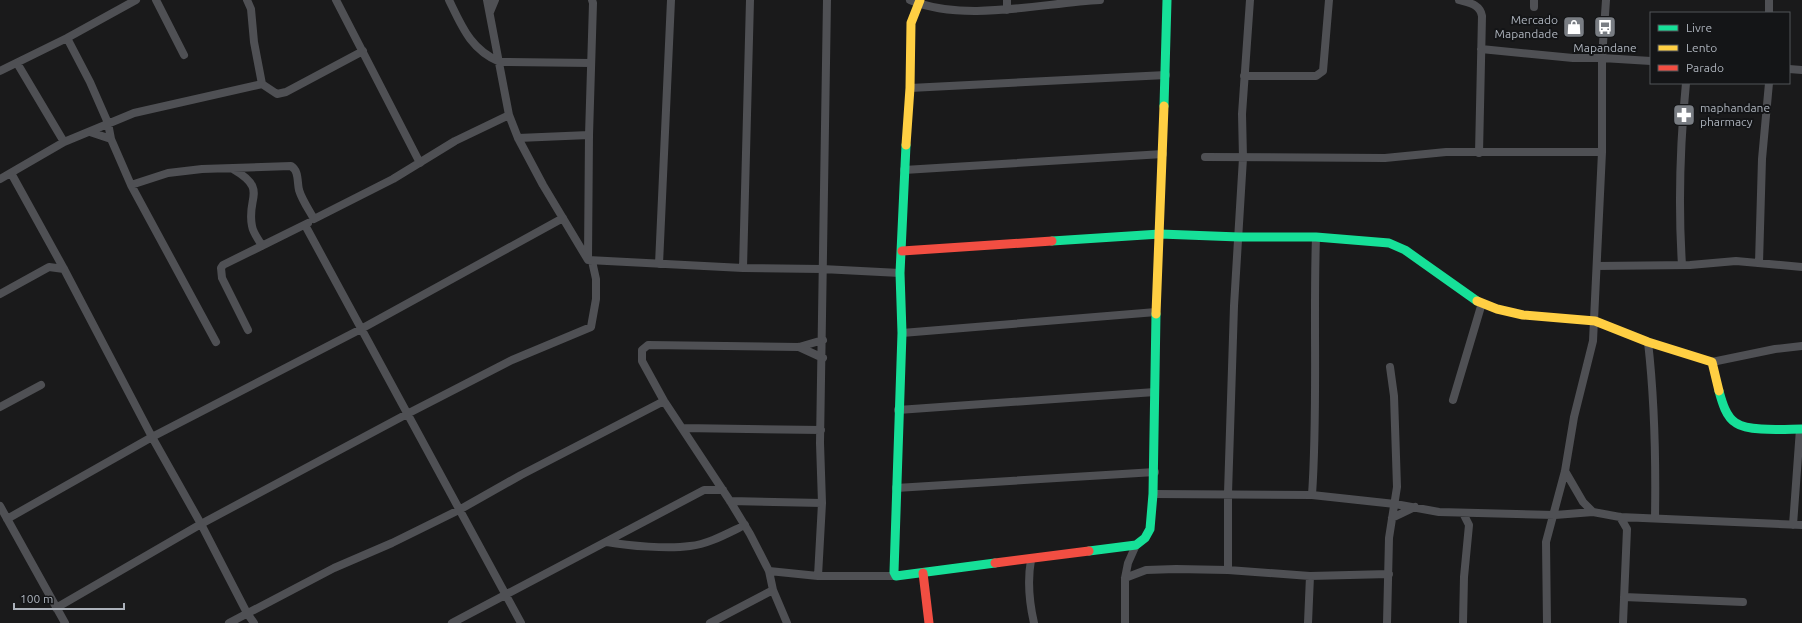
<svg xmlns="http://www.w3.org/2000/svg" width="1802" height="623" viewBox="0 0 1802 623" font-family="Ubuntu,sans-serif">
	<rect width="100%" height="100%" fill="#1a1a1b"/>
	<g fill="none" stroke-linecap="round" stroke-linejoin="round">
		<path stroke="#4f5054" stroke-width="8" d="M156 0 184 55
			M247 0 251 9 254 42 262 84 277 94 286 92 363 51
			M336 0 420 163
			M449 0C462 27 471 50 500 62L591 63
			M487 0 509 115 518 138 543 185 588 260 743 268 822 269 900 273
			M910 0C964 23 1042 3 1100 0
			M1459 0C1469 3 1480 4 1482 16L1479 153
			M1534 0V7
			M1769 0V13
			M1007 10V0
			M490 12 495 0
			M67 38 90 82 108 123 111 139 131 185 216 342
			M1481 49 1573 58H1602L1651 61
			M17 63 64 142
			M1789 69 1802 70
			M0 71 67 38 136 0
			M1244 76H1316L1323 71 1329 0
			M910 88 1166 75
			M90 132 111 139
			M518 138 589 135
			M1205 157 1385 158 1446 152H1602
			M233 169C269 190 246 197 252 226 253 233 259 240 262 246
			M904 170 1163 154
			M11 173 64 269 152 437 201 524 247 613 254 623
			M0 179 64 142 134 113 262 84
			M131 185 168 173 202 169 291 166C299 171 297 181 299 190 302 200 309 210 314 219L393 179 455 141 509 115
			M305 225 521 623
			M588 259 589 135 593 3 592 0
			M1759 263 1762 159 1769 83
			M659 264 671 0
			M1682 265C1678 203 1680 144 1686 83
			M1597 266 1690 265 1736 261 1802 267
			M743 268 750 0
			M0 294 49 267 64 269
			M248 330 222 278 221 268 223 265 308 223
			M902 333 1156 312
			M1648 342C1655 403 1656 456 1655 518
			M799 347 823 358
			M1712 362 1775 349 1802 346
			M1453 400 1482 303
			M0 407 41 385
			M898 410 1155 392
			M682 428 821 430
			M1565 471 1583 502 1593 512
			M896 488 1155 472
			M1153 494 1312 495 1395 504 1439 512 1555 515 1593 512 1620 517 1802 525
			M1312 495C1318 409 1313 323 1316 237
			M730 501 822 503
			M0 506 65 623
			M1620 517 1627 529 1623 623
			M1392 518 1415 507
			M7 519 152 437 361 329 563 218
			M1793 525 1800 429
			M607 542C629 546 668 549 690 546 709 544 728 533 745 525
			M1031 560C1027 582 1029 601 1034 623
			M1228 570V493L1234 306 1243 158 1242 114 1250 0
			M769 571 818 576H896
			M818 576 822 503 820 443 827 0
			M1125 578 1146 570 1176 569 1228 570 1310 576 1389 574
			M1624 597 1743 602
			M56 608 201 524 407 414 512 360 591 327 596 299V279L592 261
			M229 623 334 568 392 543 459 510 521 475 664 401
			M452 623 704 490H723
			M710 623 773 590
			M787 623 773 590 769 571 750 534 730 501 664 401 642 361V350L648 345 799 347 823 340
			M1125 623V578L1128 563 1136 545
			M1308 623 1310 576
			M1387 623 1389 538 1397 487 1394 396 1390 367
			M1463 623 1464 577 1469 525 1463 513
			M1547 623 1546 542 1565 471 1574 417 1593 341 1602 152V58L1606 0"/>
		<path stroke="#16e098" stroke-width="9" d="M1164 106 1167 0
			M906 145 900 273 902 333 894 572 896 576 995 563
			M1052 241 1160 234 1239 237H1316L1389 243 1405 250 1477 301
			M1719 391C1722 402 1726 417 1736 423 1749 432 1786 429 1802 429
			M1089 551 1136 545 1145 538 1150 529 1153 494 1156 314"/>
		<path stroke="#ffcf43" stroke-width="9" d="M906 145 910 88 911 23 920 0
			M1477 301 1497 309 1523 315 1595 321 1648 342 1712 362 1719 391
			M1156 314 1164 106"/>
		<path stroke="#f24e42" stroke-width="9" d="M902 251 1052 241
			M995 563 1089 551
			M923 573 929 623"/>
	</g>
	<defs>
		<g id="shop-square" transform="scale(1.15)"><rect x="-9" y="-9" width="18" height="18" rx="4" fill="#797d83" stroke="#141517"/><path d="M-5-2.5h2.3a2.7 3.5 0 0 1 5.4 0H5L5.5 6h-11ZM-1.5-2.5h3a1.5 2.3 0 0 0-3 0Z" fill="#fff"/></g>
		<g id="bus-square" transform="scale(1.15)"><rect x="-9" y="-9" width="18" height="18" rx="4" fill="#797d83" stroke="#141517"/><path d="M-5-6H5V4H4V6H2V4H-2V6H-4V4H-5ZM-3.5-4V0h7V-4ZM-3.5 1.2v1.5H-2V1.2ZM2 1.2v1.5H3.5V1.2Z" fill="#fff"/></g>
		<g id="pharmacy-square" transform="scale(1.15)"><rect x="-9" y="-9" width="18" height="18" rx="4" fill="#797d83" stroke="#141517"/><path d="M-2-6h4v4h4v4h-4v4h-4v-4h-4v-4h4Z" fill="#fff"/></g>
	</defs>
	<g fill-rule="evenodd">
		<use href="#shop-square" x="1574" y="27"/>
		<use href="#bus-square" x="1605" y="27"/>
		<use href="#pharmacy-square" x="1684" y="115"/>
	</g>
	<g text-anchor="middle" stroke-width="4" stroke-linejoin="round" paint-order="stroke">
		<g font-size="12" fill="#acb2bb" stroke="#141517" text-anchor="end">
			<text x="1558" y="24">Mercado<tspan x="1558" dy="14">Mapandade</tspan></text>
			<text x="1605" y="52" text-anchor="middle">Mapandane</text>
			<text x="1700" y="112" text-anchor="start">maphandane<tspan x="1700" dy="14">pharmacy</tspan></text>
		</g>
	</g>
	<rect x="1650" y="12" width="140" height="72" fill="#141517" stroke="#515459"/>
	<rect x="1658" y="25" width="20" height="6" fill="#16e098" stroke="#515459"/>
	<text x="1686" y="32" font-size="12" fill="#acb2bb">Livre</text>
	<rect x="1658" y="45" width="20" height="6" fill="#ffcf43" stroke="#515459"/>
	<text x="1686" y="52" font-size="12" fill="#acb2bb">Lento</text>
	<rect x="1658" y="65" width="20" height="6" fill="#f24e42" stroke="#515459"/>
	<text x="1686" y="72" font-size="12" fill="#acb2bb">Parado</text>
	<path d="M14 603v6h110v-6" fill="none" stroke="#acb2bb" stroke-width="2"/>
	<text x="20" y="603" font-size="12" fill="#acb2bb" stroke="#141517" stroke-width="3" paint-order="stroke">100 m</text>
</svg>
